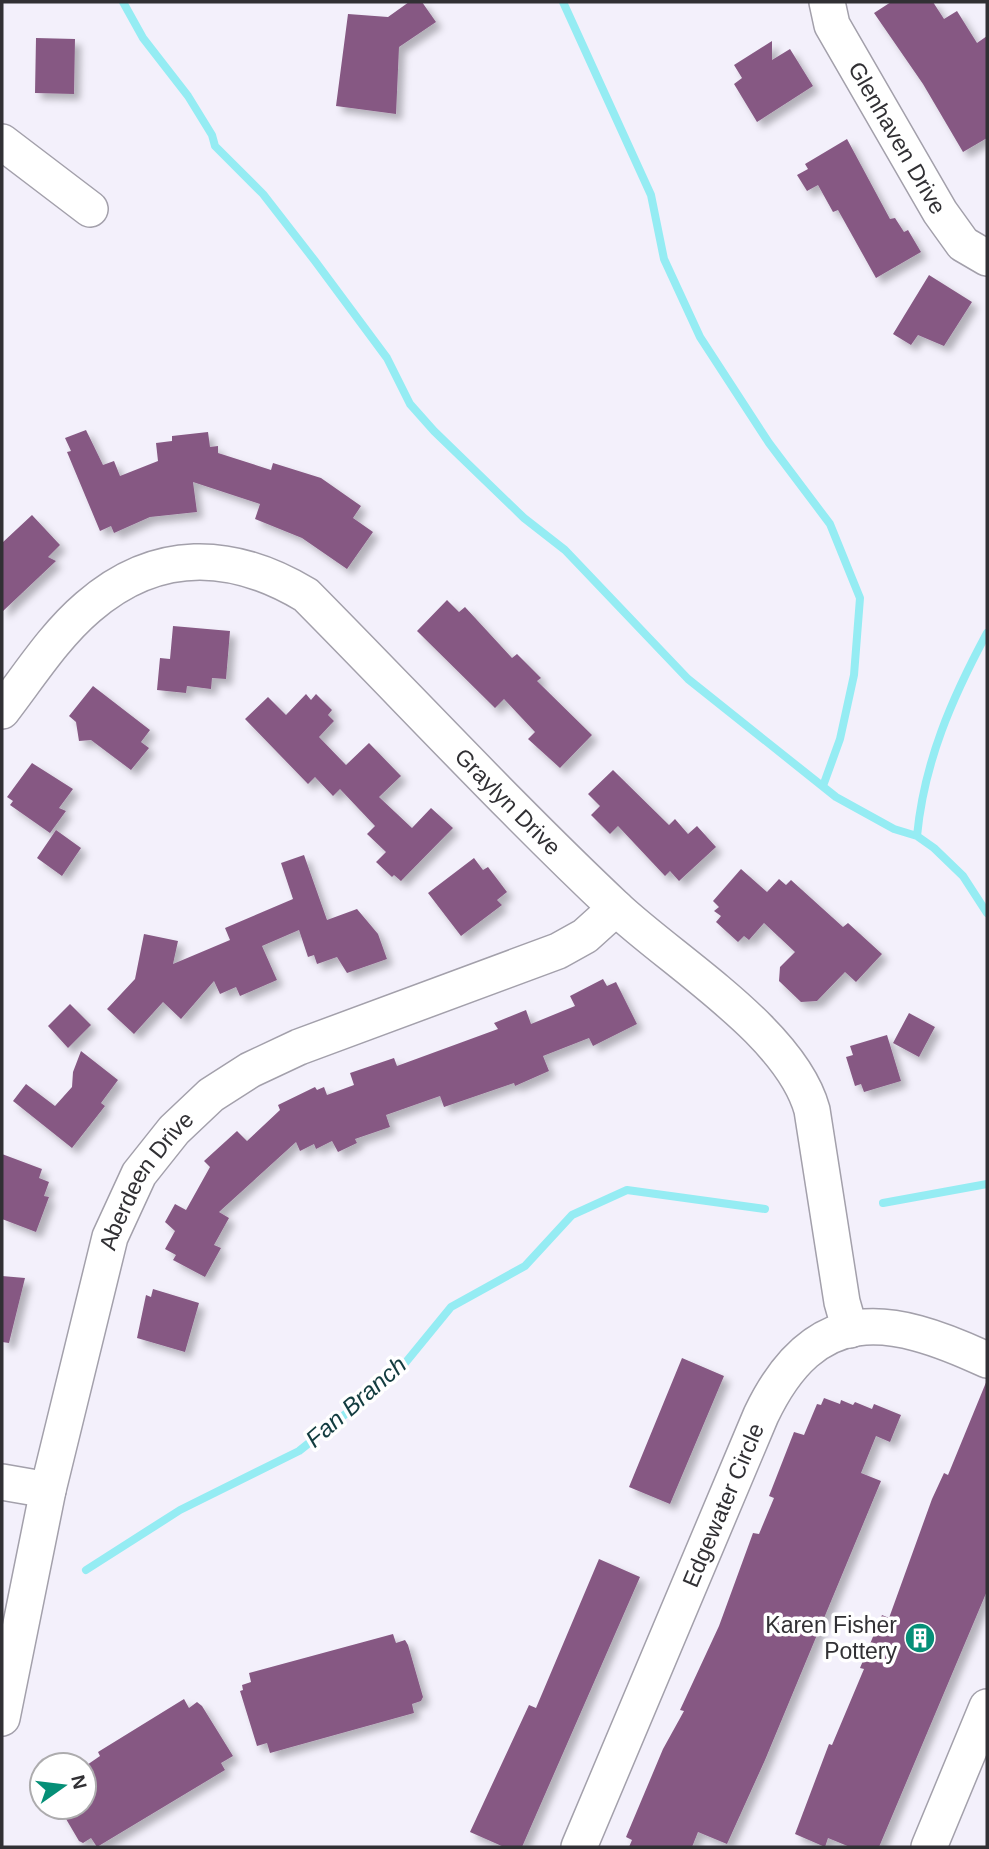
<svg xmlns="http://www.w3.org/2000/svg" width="989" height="1849" viewBox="0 0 989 1849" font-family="Helvetica,sans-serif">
	<defs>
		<filter id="shadow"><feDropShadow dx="6" dy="6" stdDeviation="3.5" flood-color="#0004"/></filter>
	</defs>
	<rect width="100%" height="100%" fill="#f3f0fb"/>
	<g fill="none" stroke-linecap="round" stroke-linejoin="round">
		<path stroke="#95ecf3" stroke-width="8" d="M123 2 143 38 188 96 212 135 215 146 263 194 315 261 387 358 410 404 434 431 524 518 565 550 688 679 836 797 894 829 917 836 934 848 963 876 987 913
			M563 2 651 195 664 259 700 337 769 443 830 524 860 598 854 675 840 739 823 786
			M917 836C924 762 952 698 987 633
			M883 1203 987 1184
			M86 1570 180 1510 299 1451 397 1373 451 1307 525 1266 572 1215 627 1190 765 1209"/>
	</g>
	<path fill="#865983" filter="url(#shadow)" d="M409 2H422L436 22 399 47 396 114 336 106 348 14 388 17Z
		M891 2H933L944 19 957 11 977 43 987 36V138L963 152 923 84 874 13Z
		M36 38 75 39 74 94 35 93Z
		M772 41V60L790 49 813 86 757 122 734 84 742 78 734 65Z
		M847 139 890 219 895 218 904 232 908 230 921 252 876 278 838 210 833 212 818 185 807 191 797 175 808 169 805 164Z
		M929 275 972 302 944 346 918 335 911 345 893 334Z
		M86 430 103 465 114 461 120 476 158 461 156 443 172 441V436L208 432 210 447 218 446V453L271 470 273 463 321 478 361 506 353 518 373 532 347 569 302 538 255 519 260 504 193 482 197 512 150 517 114 533 111 526 100 531 67 452 71 451 65 438Z
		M32 515 60 545 48 557 56 561 2 612V543Z
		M447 600 459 612 465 607 512 658 517 654 541 678 537 681 592 735 560 768 528 739 535 732 504 699 495 708 417 631Z
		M173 626 230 631 226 679 212 678 211 689 187 686 186 693 157 690 160 658 170 659Z
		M93 686 150 730 141 742 149 748 131 770 91 740 79 741 76 722 69 716Z
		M306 694 311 700 316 694 332 710 328 715 334 721 319 737 346 765 369 743 401 776 379 797 412 828 431 808 453 828 401 881 394 875 392 877 376 862 386 852 367 834 375 826 340 789 333 796 315 777 308 784 245 719 268 697 286 715Z
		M32 763 73 789 59 808 66 811 50 833 10 805 13 801 7 797Z
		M613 770 669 825 675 819 688 834 697 826 716 847 679 881 670 871 665 876 618 826 610 834 591 815 600 806 588 794Z
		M56 830 81 848 62 876 37 858Z
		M304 855 327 920 357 909 378 934 387 959 347 973 337 957 317 964 314 955 308 957 299 930 262 946 277 980 240 996 236 987 220 994 214 981 181 1019 163 1002 134 1034 107 1009 135 979 144 934 178 941 173 964 230 940 225 928 293 899 281 863Z
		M474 858 483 870 488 867 507 892 497 900 502 905 461 936 428 893Z
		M741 869 767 892 779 879 786 885 791 880 843 927 848 923 882 954 856 982 845 972 817 1001 801 1002 779 981 780 967 795 952 764 923 749 940 744 936 738 942 716 922 721 916 714 911 719 907 713 901Z
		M603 979 607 986 616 982 637 1024 593 1046 589 1038 543 1056 549 1071 515 1086 514 1083 444 1107 440 1096 386 1115 390 1127 355 1139 357 1143 338 1152 332 1141 316 1149 314 1144 300 1151 296 1142 219 1212 229 1218 214 1245 221 1248 205 1277 173 1260 176 1255 165 1249 175 1231 165 1222 175 1204 186 1210 210 1167 204 1161 237 1131 247 1141 280 1110 278 1105 315 1087 317 1090 324 1087 327 1095 354 1085 350 1073 394 1058 397 1066 498 1029 494 1023 526 1010 531 1024 575 1006 570 996Z
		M70 1004 91 1025 68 1048 48 1026Z
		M909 1013 935 1027 919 1057 893 1043Z
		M887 1035 901 1081 864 1092 861 1084 855 1086 846 1057 853 1055 850 1046Z
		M81 1051 118 1080 101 1103 105 1106 72 1148 13 1101 26 1084 55 1106 72 1087 73 1072Z
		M2 1154 42 1169 39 1178 49 1182 44 1196 49 1197 36 1232 2 1219Z
		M2 1276 25 1278 9 1343 2 1342Z
		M153 1289 199 1303 185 1352 137 1338 146 1295 151 1297Z
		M682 1358 724 1376 670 1504 629 1487Z
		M987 1380V1591L879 1847H850L828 1838 825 1847 795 1834 829 1744 832 1745 864 1669 860 1668 882 1615 889 1618 932 1499 944 1473 948 1475Z
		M824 1398 840 1404 841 1400 853 1405 855 1402 872 1409 874 1404 901 1415 890 1442 876 1436 861 1473 881 1481 765 1760 727 1844 698 1832 692 1847H629L632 1840 626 1837 663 1749 684 1711 680 1710 719 1626 753 1533 759 1534 774 1498 769 1496 794 1432 804 1435 817 1404 821 1405Z
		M599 1559 640 1577 522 1847H504L470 1832 529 1705 536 1708Z
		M393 1634 396 1643 405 1640 408 1645 423 1697 421 1701 412 1704 414 1713 270 1753 267 1743 257 1746 240 1691 243 1690 242 1685 251 1682 249 1673Z
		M184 1699 189 1708 197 1702 202 1706 233 1756 221 1763 225 1770 97 1847 91 1838 83 1843 79 1841 59 1807H84V1767L100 1756 98 1752Z"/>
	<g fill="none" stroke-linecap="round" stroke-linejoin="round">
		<g stroke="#a3a0ab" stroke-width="38">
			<g id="minor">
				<path id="s1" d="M827 2 832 25 940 212 963 244 987 258"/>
				<path d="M2 142 90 209"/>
				<path id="s2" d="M2 711C29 676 54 636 88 607 156 548 231 550 306 595 409 699 509 807 616 908 675 963 791 1033 812 1110L842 1302 850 1330"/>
				<path d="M2 1482 48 1490"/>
				<path id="s3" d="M2 1718 48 1490 110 1237 139 1174 174 1130 211 1095 250 1070 299 1047 558 951 585 936 616 908"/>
				<path id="s4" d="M579 1847 761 1415C815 1302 888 1314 987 1360"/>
				<path d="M929 1847 987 1707"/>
			</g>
		</g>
		<use href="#minor" stroke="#fff" stroke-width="35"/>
	</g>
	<defs>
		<g id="building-disc" transform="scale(1.575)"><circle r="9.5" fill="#058f77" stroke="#fff"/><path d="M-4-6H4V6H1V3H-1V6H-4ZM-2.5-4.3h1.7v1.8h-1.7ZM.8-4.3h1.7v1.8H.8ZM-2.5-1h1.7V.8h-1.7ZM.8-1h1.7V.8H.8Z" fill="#fff"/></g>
	</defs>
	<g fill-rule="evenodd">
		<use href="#building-disc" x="920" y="1638"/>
	</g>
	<g text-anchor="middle" stroke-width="7" stroke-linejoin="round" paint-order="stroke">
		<g font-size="23" fill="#313034" stroke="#fff">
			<text dy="8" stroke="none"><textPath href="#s1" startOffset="154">Glenhaven Drive</textPath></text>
			<text dy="8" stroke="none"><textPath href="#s2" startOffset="660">Graylyn Drive</textPath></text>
			<text dy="8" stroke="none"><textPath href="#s3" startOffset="560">Aberdeen Drive</textPath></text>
			<text dy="8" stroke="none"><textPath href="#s4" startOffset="371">Edgewater Circle</textPath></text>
		</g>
		<g font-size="23" fill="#313034" stroke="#fff" text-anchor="end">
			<text x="897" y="1633">Karen Fisher<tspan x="897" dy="26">Pottery</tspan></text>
		</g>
		<g font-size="24" font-style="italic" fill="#123c3f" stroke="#fff">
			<text transform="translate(356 1402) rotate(-41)" y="8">Fan Branch</text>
		</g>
	</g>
	<rect width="989" height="1849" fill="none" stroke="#313034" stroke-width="7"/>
	<g transform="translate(63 1786) rotate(76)"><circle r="33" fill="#ffffff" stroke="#adacae" stroke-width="2"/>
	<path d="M0-5L12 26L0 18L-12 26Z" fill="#058f77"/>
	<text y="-10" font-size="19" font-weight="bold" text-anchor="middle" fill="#313034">N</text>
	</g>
</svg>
